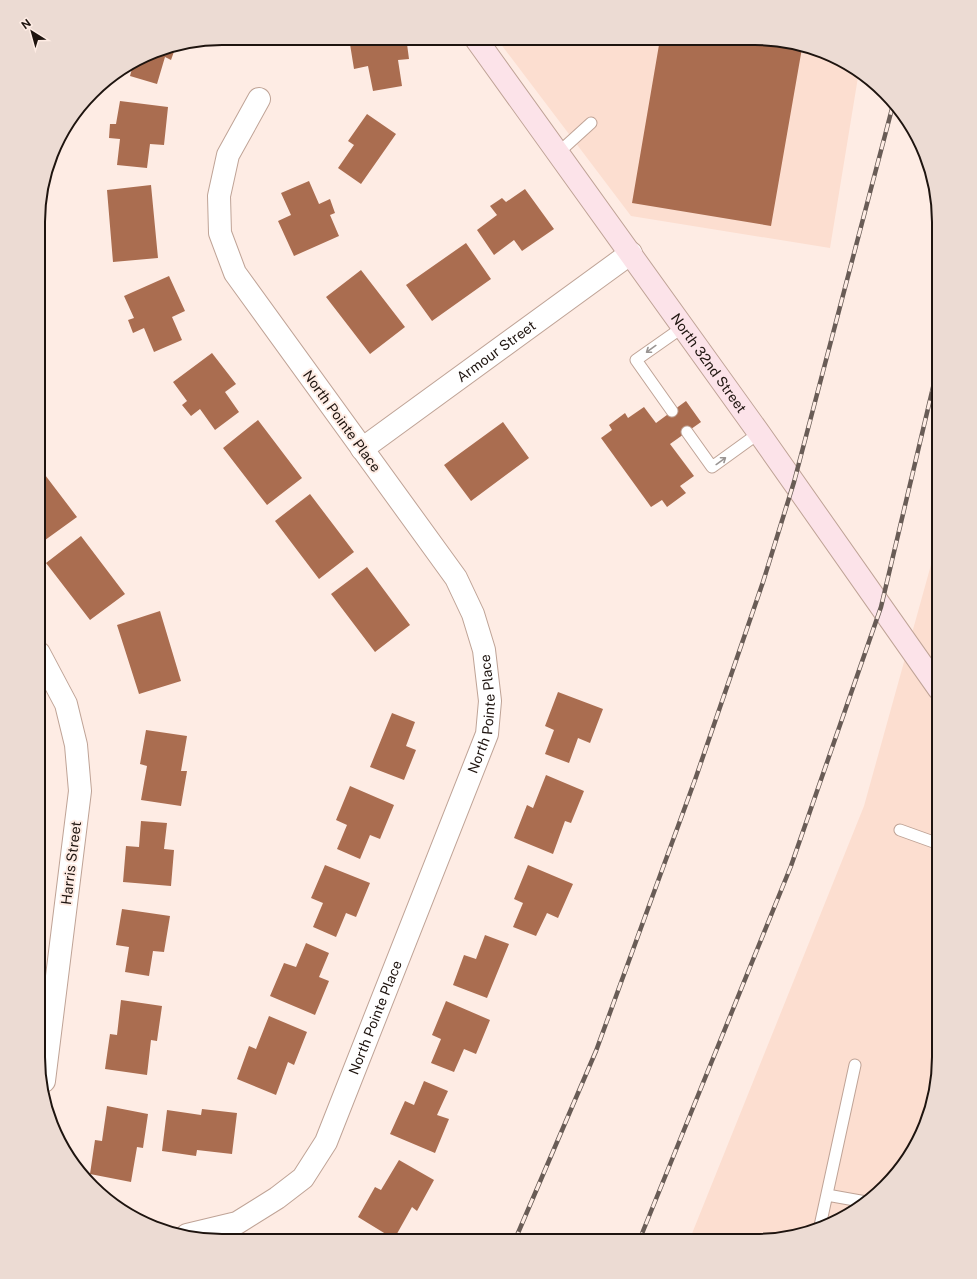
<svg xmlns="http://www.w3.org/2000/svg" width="977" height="1279" viewBox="0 0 977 1279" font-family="'Public Sans',sans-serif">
	<rect width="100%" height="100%" fill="#feece4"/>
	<path fill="#fcded0" d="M497 39 779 40 857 69 859 71 830 248 631 216Z
		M939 536V1069L929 1116 908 1159 876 1195 836 1222 755 1241H689L864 806Z"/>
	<path fill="#aa6d50" d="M349 38 399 39 401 45 407 44 409 59 398 60 402 86 373 91 368 66 354 69Z
		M660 39 779 40 802 48 771 226 632 203Z
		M176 46 171 60 165 57 157 84 130 76 133 65 163 48Z
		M120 101 168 107 164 145 150 144 147 168 117 165 120 139 109 138 110 124H116Z
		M367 114 396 134 361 184 338 168 354 145 348 141Z
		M309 181 319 204 330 199 335 213 330 215 339 236 294 256 278 221 291 215 281 193Z
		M151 185 158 258 113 262 107 190Z
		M525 189 554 229 522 251 514 240 494 255 477 230 497 215 490 206 502 198 506 202Z
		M466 243 491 279 432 321 406 285Z
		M361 270 405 327 370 354 326 297Z
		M169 276 185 311 172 317 182 340 154 352 144 328 133 333 128 320 134 318 124 296Z
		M212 353 236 384 225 392 239 412 215 430 200 409 191 416 182 405 187 401 173 382Z
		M686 401 701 422 670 444 694 476 680 486 686 493 667 507 662 500 651 507 601 438 612 430 609 425 625 413 628 418 644 407 656 423Z
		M258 420 302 478 267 505 223 448Z
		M503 422 529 458 471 501 444 465Z
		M39 467 77 517 41 543 39 540Z
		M310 494 354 552 319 579 275 521Z
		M81 536 125 594 90 620 46 563Z
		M367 567 410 625 375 652 331 594Z
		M160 611 181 681 139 694 117 625Z
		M558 692 603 709 590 743 578 738 569 763 545 754 554 730 545 726Z
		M392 713 415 722 406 746 416 750 404 780 370 767Z
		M146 730 187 736 181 771H187L181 806 141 800 147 766 140 764Z
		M546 775 584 791 571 823 565 821 553 854 514 838 527 805 533 808Z
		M350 786 394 805 380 839 370 835 360 859 337 849 347 825 336 820Z
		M141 821 167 823 164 849 174 850 171 886 123 882 126 846 139 847Z
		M325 865 370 883 356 917 346 913 336 937 313 927 323 903 311 898Z
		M528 865 573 884 558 918 547 913 536 936 513 927 523 903 514 899Z
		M122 909 170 916 164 952 153 951 149 976 125 972 129 947 116 945Z
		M485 935 509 944 487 998 453 985 464 955 476 959Z
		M306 943 329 953 319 977 329 981 315 1015 270 996 284 963 296 967Z
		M121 1000 162 1006 157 1041 151 1040 147 1075 105 1069 110 1034 117 1035Z
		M446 1001 490 1020 476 1054 464 1049 454 1072 431 1063 441 1039 432 1035Z
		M269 1016 307 1032 294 1065 288 1062 276 1095 237 1079 249 1046 256 1049Z
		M424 1081 448 1091 437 1115 449 1119 435 1153 390 1134 405 1101 414 1105Z
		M107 1106 148 1114 143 1148 137 1147 131 1182 90 1174 95 1140 102 1141Z
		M202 1109 237 1113 232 1154 197 1150 196 1156 162 1151 167 1110 201 1115Z
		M399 1160 434 1180 417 1211 412 1207 394 1239 358 1217 375 1187 381 1190Z"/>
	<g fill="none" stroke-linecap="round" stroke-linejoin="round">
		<g stroke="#bfa396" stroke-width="13">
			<path id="lane" d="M558 153 591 123
				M672 411 636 360 683 327
				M687 432 712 467 759 433
				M900 830 939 844
				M827 1195 866 1202
				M820 1226 855 1065"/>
		</g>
		<g stroke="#bfa396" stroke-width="24">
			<g id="street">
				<path id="s1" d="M362 449 631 253"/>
				<path d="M39 653 66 704 76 745 80 791 44 1081"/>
				<path id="s2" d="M187 1235 237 1223 277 1198 303 1178 326 1142 487 734 490 701 484 650 473 614 456 578 235 273 220 233 219 196 228 155 259 99"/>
			</g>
		</g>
		<g stroke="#bfa396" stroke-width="24">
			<g id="secondary">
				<path id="s3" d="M476 39 759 433 939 689"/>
			</g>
		</g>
		<use href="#lane" stroke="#fff" stroke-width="11"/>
		<use href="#street" stroke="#fff" stroke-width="22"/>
		<use href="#secondary" stroke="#fce3e9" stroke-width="22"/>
		<g stroke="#695c56" stroke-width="4.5">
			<path id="rail" d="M515 1240 596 1051 696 777 763 582 794 482 894 101
				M639 1241 791 866 881 607 939 362"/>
		</g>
		<use href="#rail" stroke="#feece4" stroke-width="3" stroke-dasharray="9" stroke-linecap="butt"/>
	</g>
	<defs><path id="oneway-shaft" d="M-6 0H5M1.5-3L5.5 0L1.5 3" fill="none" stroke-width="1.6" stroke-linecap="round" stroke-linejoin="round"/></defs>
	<g stroke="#9a9593">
		<use href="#oneway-shaft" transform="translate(651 349) rotate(144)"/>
		<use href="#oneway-shaft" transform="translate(721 461) rotate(-36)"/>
	</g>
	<g text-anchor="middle" stroke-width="4" stroke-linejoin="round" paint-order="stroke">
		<g font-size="14" fill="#1e140f" stroke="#feece4">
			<text dy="5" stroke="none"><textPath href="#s1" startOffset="166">Armour Street</textPath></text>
			<text dy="5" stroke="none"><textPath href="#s3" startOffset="399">North 32nd Street</textPath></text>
			<text transform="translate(342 421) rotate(54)" y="5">North Pointe Place</text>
			<text dy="5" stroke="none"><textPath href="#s2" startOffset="632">North Pointe Place</textPath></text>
			<text transform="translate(71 863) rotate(-83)" y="5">Harris Street</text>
			<text dy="5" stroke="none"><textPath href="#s2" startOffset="308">North Pointe Place</textPath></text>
		</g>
	</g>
	<path d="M0 0H977V1279H0ZM222 45H755A177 177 0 0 1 932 222V1057A177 177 0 0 1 755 1234H222A177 177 0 0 1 45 1057V222A177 177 0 0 1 222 45Z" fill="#ecdbd3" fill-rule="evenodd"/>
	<path fill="none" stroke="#1e140f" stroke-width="2" d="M222 45H755A177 177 0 0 1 932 222V1057A177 177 0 0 1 755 1234H222A177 177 0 0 1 45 1057V222A177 177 0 0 1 222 45Z"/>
	<g transform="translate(32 32) rotate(323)" stroke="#feece4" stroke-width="3" paint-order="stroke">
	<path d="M0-3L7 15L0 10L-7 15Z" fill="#1e140f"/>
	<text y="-6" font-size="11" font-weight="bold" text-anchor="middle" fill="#1e140f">N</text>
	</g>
</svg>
